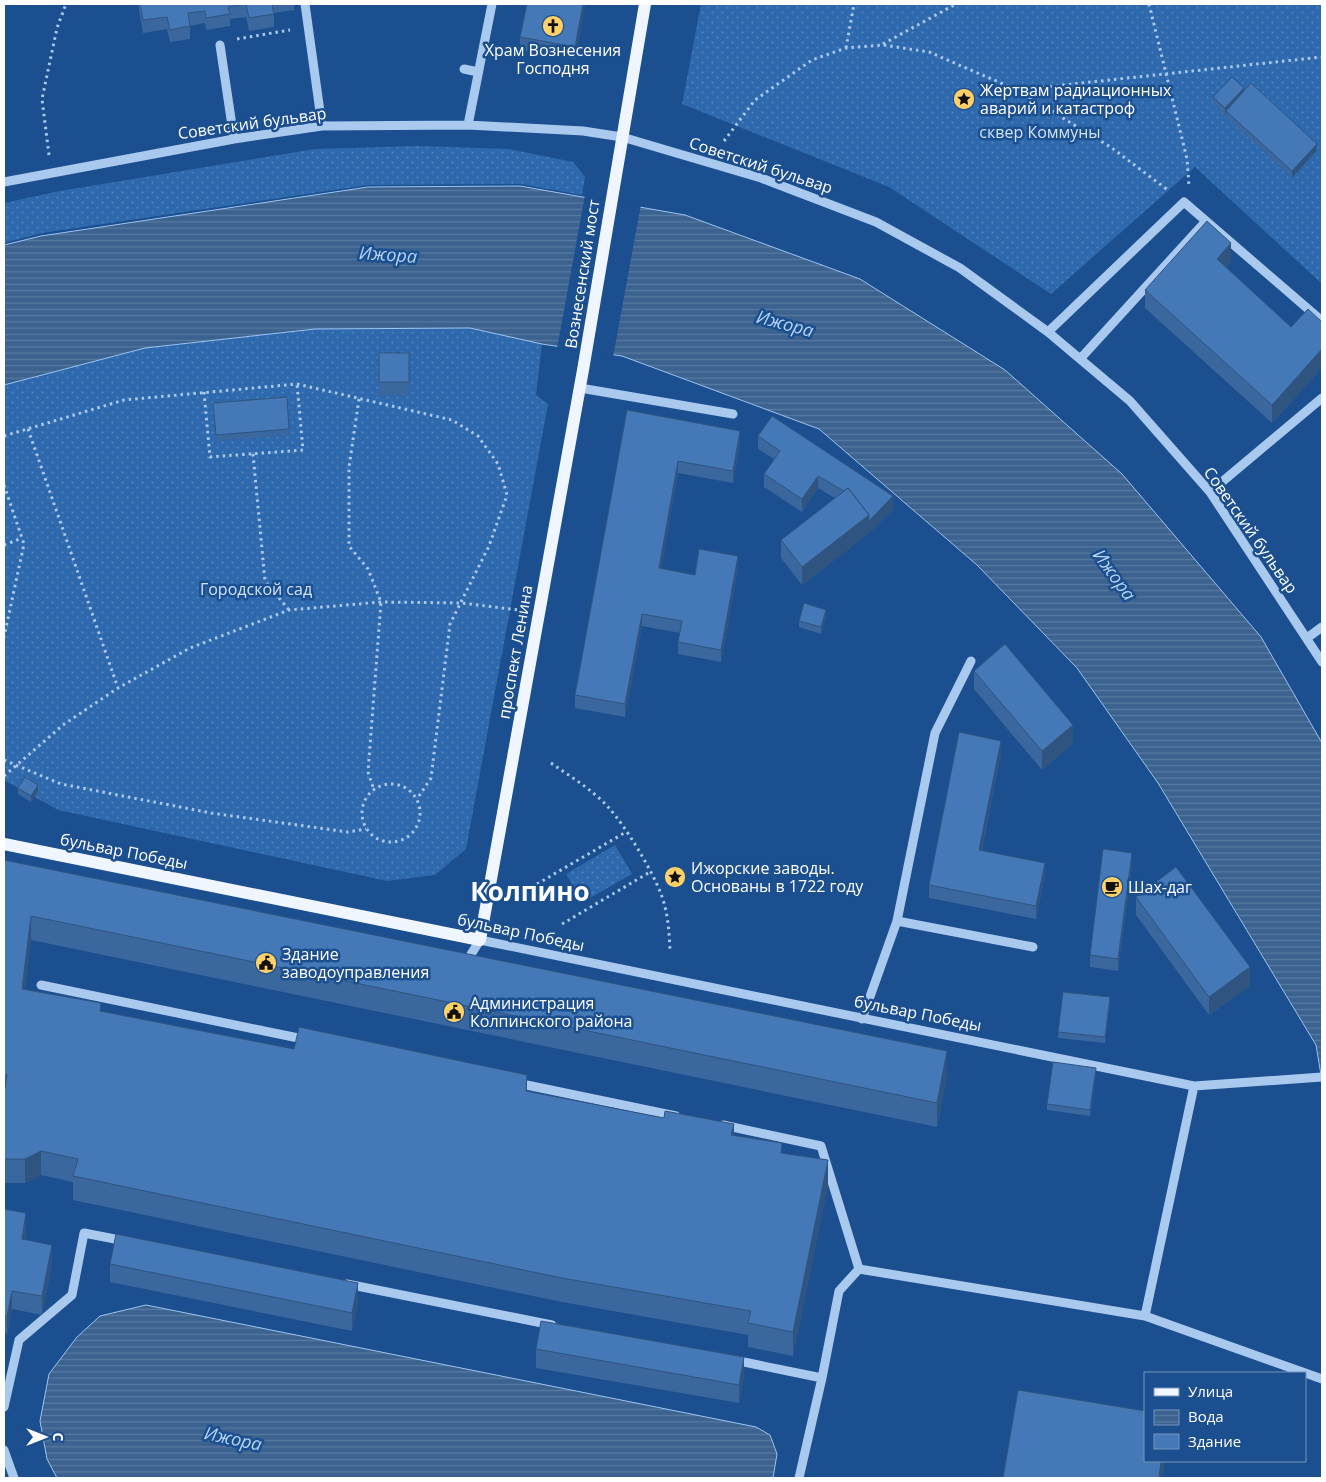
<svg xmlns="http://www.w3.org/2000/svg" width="1326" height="1482" viewBox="0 0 1326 1482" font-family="'Open Sans',sans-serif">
	<defs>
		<pattern id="grass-dots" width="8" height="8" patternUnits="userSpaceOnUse" patternTransform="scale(1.25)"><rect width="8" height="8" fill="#2e69ad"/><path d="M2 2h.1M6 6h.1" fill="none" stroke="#4d80b9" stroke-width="1.8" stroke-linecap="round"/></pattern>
		<pattern id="water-rules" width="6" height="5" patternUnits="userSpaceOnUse" patternTransform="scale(1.25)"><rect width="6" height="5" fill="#3c6290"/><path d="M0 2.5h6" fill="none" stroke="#597aa1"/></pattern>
	</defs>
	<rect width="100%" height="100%" fill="#1b4f8f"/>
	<path fill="url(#grass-dots)" d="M701 4H1322V284L1195 167 1051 294 889 187 682 104Z
		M418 146 509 149 573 162 585 177 582 195 521 184 368 185 42 233 4 243V203L60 191 315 149Z
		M470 328 542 344 536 395 548 404 466 849 435 875 387 881 58 810 4 780V385L145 348 315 329Z
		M615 845 632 874 583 902 566 874Z"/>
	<path fill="url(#water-rules)" stroke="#9cc4f0" d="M520 186 685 215 860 279 1005 370 1122 474 1261 637 1322 743V1081L1316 1045 1158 783 1077 668 977 565 819 429 622 356 542 344 470 328 315 329 145 348 4 385V245L41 236 368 187Z
		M146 1305 756 1427 770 1435 777 1454 773 1478H57L47 1459 40 1421 49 1374 77 1337 100 1316Z"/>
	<path fill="#1b4f8f" d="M585 195 641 204 613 357 557 349Z"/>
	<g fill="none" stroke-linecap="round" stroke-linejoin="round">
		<path stroke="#a9c9ee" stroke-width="3" stroke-dasharray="2.5 4" stroke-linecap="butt" d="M1149 4 1187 159 1189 186
			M237 39 290 30
			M883 44 956 4
			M846 48 854 4
			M1017 90 1322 57
			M724 141 755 100 812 60 846 48 883 45 929 52 1017 90 1112 148 1169 191
			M49 155 42 99 57 28 66 4
			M204 392 210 457 303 450 297 384
			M359 399 349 467V546L368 569 381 602 368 772 374 790
			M28 429 118 688
			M4 436 124 400 297 384 452 420 478 436 498 464 507 495 489 546 450 624 431 778 417 799
			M253 454 265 581 289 610
			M4 485 24 544 4 637
			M4 545 22 538
			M4 760 61 784 211 813 348 832 366 829
			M551 763C571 777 593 790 609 808 626 827 652 870 661 894 668 912 669 931 670 950
			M4 776 63 725 118 688 190 648 289 610 381 602 461 603 519 610
			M362 813a29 29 0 1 1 58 0a29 29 0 1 1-58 0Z
			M537 884 626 832
			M562 924 650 872"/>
		<path stroke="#a9c9ee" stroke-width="9" d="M305 4 322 126
			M220 45 234 139
			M464 69 478 72
			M468 125 492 4
			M4 182 234 139 322 126 468 125 583 131 622 137 761 178 876 222 960 268 1048 332 1130 401 1210 492 1322 662
			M1048 332 1184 202 1322 321
			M1080 359 1206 221
			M580 388 733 414
			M1210 492 1322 398
			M1307 638 1322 627
			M897 921 1033 947
			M465 964 480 940 1194 1086 1145 1316 859 1269 839 1291 822 1378 799 1478
			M41 985 308 1040
			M862 1019 897 921 935 733 971 661
			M517 1083 676 1116
			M1194 1086 1322 1077
			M723 1125 821 1146 859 1269
			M347 1284 552 1325
			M1145 1316 1322 1379
			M734 1360 822 1378
			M4 1407 19 1340 72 1295 84 1233 125 1241
			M4 1450 14 1478"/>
		<path stroke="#f0f6ff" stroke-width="12" d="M4 844 480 940 583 370 645 4"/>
	</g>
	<path fill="#3a679d" d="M138 4H294V10L274 13V27L249 31 246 17 230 19V26L206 30 205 23 190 26V39L170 42 167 29 143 33Z
		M527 4H585L575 59 520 50V37Z
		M1244 91 1317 150 1292 178 1226 117V114L1225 115 1213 104V97Z
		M1231 262 1226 268 1291 327 1322 322V368L1272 423 1145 308V290Z
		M379 353H409V395H379Z
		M213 403 289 429V435L216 441Z
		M627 410 740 443 733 483 678 473 661 569 695 575 738 568 721 662 678 654V642L680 633 642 626 625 717 575 708V695Z
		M758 436 893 509 869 533 802 585 781 558V540L835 498 818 488 802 512 764 487V474L774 459 758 449Z
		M826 616 821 634 799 627V621Z
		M974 671 1073 743 1042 770 974 689Z
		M1001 753 982 850 1045 875 1036 919 929 898V885Z
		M18 788 38 791 31 802 18 794Z
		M4 860 947 1075 937 1127 31 940 25 989 101 1011 294 1049 527 1092 734 1136 782 1153 828 1184 793 1356 748 1347V1335L562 1302 73 1200V1182L41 1175 25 1183H4Z
		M1132 865 1118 971 1090 967V955Z
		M1136 897 1250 986 1209 1015 1136 915Z
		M1110 1004 1105 1043 1058 1038V1032Z
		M1096 1074 1090 1116 1047 1110V1104Z
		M4 1209 26 1231 25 1240 52 1263 42 1315 12 1309 7 1334 4 1333Z
		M110 1264 358 1301 352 1331 110 1282Z
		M536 1349 744 1375 739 1403 536 1368Z"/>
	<path fill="#305480" d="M583 4H585L575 59V47Z
		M1244 88V94L1226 111V114L1225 115V108Z
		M1317 144V150L1292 178V171Z
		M1231 243V262L1217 278V259Z
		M1322 349V368L1272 423V405Z
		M740 431V443L733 483V471Z
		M678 461V473L659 581V568Z
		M818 476V488L802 512V499Z
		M893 496V509L869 533 802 585V567Z
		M738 556V568L721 662V650Z
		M826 610V616L821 634V627Z
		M642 614V626L625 717V704Z
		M1073 725V743L1042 770V751Z
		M1001 741V753L979 862V850Z
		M38 785V791L31 802V796Z
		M1132 853V865L1118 971V959Z
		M1045 863V875L1036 919V906Z
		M31 916V940L22 1013V989Z
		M1250 967V986L1209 1015V997Z
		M1110 997V1004L1105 1043V1037Z
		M947 1051V1075L937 1127V1103Z
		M1096 1068V1074L1090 1116V1110Z
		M527 1075V1099L526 1091Z
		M734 1124V1148L731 1135Z
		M41 1151V1175L25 1183V1159Z
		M828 1160V1184L793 1356V1332Z
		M26 1213V1231L22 1258V1239Z
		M52 1245V1263L42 1315V1296Z
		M358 1283V1301L352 1331V1313Z
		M12 1291V1309L7 1334V1316Z
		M744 1357V1375L739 1403V1385Z
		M1161 1461H1165L1163 1478H1159Z"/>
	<path fill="#4478b7" stroke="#305480" d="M140 4H272L274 14 249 18 246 4 228 7 230 14 206 18 205 11 188 13 190 26 170 30 167 17 143 20Z
		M527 4H583L575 47 520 37Z
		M1232 77 1244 88 1225 108 1213 97Z
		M1251 83 1317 144 1292 171 1226 111Z
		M1207 221 1231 243 1217 259 1291 327 1308 309 1322 322V349L1272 405 1145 290Z
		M379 353H409V382H379Z
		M287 397 289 429 216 435 213 403Z
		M627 410 740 431 733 471 678 461 659 568 695 575 699 549 738 556 721 650 678 642 682 621 642 614 625 704 575 695Z
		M772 416 893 496 869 521V515L848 488 844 491 818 476 802 499 764 474 780 451 758 436Z
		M848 488 869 515 802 567 781 540Z
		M804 603 826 610 821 627 799 621Z
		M1005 644 1073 725 1042 751 974 671Z
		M959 732 1001 741 979 850 1045 863 1036 906 929 885Z
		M25 777 38 785 31 796 18 788Z
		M1103 849 1132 853 1118 959 1090 955Z
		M4 860 947 1051 937 1103 31 916 22 989 101 1003 100 1011 294 1049 299 1027 527 1075 526 1091 664 1118 665 1111 734 1124 731 1135 782 1143 781 1153 828 1160 793 1332 748 1323 751 1311 562 1278 73 1176 78 1159 41 1151 25 1159H4V1089L5 1088 7 1075 4 1074Z
		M1176 867 1250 967 1209 997 1136 897Z
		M1063 992 1110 997 1105 1037 1058 1032Z
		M1053 1062 1096 1068 1090 1110 1047 1104Z
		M4 1209 26 1213 22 1239 52 1245 42 1296 12 1291 7 1316 4 1315Z
		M116 1234 358 1283 352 1313 110 1264Z
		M541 1321 744 1357 739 1385 536 1349Z
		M1018 1390 1145 1411V1461H1161L1159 1478H1003Z"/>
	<defs>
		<g id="church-disc" transform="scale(1.125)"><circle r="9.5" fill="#ffd166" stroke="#1b4f8f"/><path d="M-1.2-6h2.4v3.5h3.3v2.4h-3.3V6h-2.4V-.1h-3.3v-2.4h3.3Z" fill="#111"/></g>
		<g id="sight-disc" transform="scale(1.125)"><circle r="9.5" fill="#ffd166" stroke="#1b4f8f"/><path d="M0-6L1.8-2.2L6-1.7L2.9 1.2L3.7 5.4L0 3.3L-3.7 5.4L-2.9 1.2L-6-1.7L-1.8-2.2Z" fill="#111"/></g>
		<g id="cafe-disc" transform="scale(1.125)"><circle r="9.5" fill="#ffd166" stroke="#1b4f8f"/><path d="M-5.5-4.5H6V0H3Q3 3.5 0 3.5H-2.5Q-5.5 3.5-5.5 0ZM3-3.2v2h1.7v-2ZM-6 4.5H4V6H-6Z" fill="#111"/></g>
		<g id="civic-disc" transform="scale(1.125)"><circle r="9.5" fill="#ffd166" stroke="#1b4f8f"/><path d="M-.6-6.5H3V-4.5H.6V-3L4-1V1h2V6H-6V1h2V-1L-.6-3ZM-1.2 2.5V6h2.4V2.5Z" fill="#111"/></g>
	</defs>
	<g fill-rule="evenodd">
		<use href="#church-disc" x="553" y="26"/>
		<use href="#sight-disc" x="964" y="99"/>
		<use href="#sight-disc" x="675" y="877"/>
		<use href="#cafe-disc" x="1112" y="887"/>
		<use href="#civic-disc" x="266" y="963"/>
		<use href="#civic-disc" x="454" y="1012"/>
	</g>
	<g text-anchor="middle" stroke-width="5" stroke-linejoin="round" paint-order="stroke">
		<g font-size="16" fill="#fff" stroke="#1b4f8f" text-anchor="start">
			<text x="553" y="56" text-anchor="middle">Храм Вознесения<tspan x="553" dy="18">Господня</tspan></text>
			<text x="980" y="96">Жертвам радиационных<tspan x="980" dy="18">аварий и катастроф</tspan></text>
			<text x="691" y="874">Ижорские заводы.<tspan x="691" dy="18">Основаны в 1722 году</tspan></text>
			<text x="1128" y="893">Шах-даг</text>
			<text x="282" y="960">Здание<tspan x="282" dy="18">заводоуправления</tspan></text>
			<text x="470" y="1009">Администрация<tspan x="470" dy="18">Колпинского района</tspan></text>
		</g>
		<g font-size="16" fill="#fff" stroke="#1b4f8f">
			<text transform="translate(252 123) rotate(-8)" y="6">Советский бульвар</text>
			<text transform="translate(761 165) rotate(18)" y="6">Советский бульвар</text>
			<text transform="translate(582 274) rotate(-81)" y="6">Вознесенский мост</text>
			<text transform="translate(1251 530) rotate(55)" y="6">Советский бульвар</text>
			<text transform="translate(515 652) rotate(-80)" y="6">проспект Ленина</text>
			<text transform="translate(124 851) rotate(11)" y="6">бульвар Победы</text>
			<text transform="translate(521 932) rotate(12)" y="6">бульвар Победы</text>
			<text transform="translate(918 1013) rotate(11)" y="6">бульвар Победы</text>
		</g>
		<g font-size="16" fill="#cfe3fa" stroke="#1b4f8f">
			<text x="1040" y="138">сквер Коммуны</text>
			<text x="256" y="595">Городской сад</text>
		</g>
		<g font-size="18" font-style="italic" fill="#b5d3f5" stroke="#1b4f8f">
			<text transform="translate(388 255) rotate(4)" y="6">Ижора</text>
			<text transform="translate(785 324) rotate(15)" y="6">Ижора</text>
			<text transform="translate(1114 575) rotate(54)" y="6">Ижора</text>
			<text transform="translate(233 1439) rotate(12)" y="6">Ижора</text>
		</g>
		<g font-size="26" font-weight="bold" fill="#fff" stroke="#1b4f8f">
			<text x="530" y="901">Колпино</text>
		</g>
	</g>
	<rect width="1326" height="1482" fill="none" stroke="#ffffff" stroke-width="10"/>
	<rect x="1144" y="1372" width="162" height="90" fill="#1b4f8f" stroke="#7695bc"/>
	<rect x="1154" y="1388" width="25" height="8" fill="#f0f6ff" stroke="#7695bc"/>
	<text x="1188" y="1397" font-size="15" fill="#ffffff">Улица</text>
	<rect x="1154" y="1410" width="25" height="15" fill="url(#water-rules)" stroke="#7695bc"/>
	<text x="1188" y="1422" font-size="15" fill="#ffffff">Вода</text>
	<rect x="1154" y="1434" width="25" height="15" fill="#4478b7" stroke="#7695bc"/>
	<text x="1188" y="1447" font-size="15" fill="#ffffff">Здание</text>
	<g transform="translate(45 1437) rotate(90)" stroke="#1b4f8f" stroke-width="4" paint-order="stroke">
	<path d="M0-4L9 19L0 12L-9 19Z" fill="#ffffff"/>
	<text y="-8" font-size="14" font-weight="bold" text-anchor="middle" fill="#ffffff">С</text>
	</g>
</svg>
